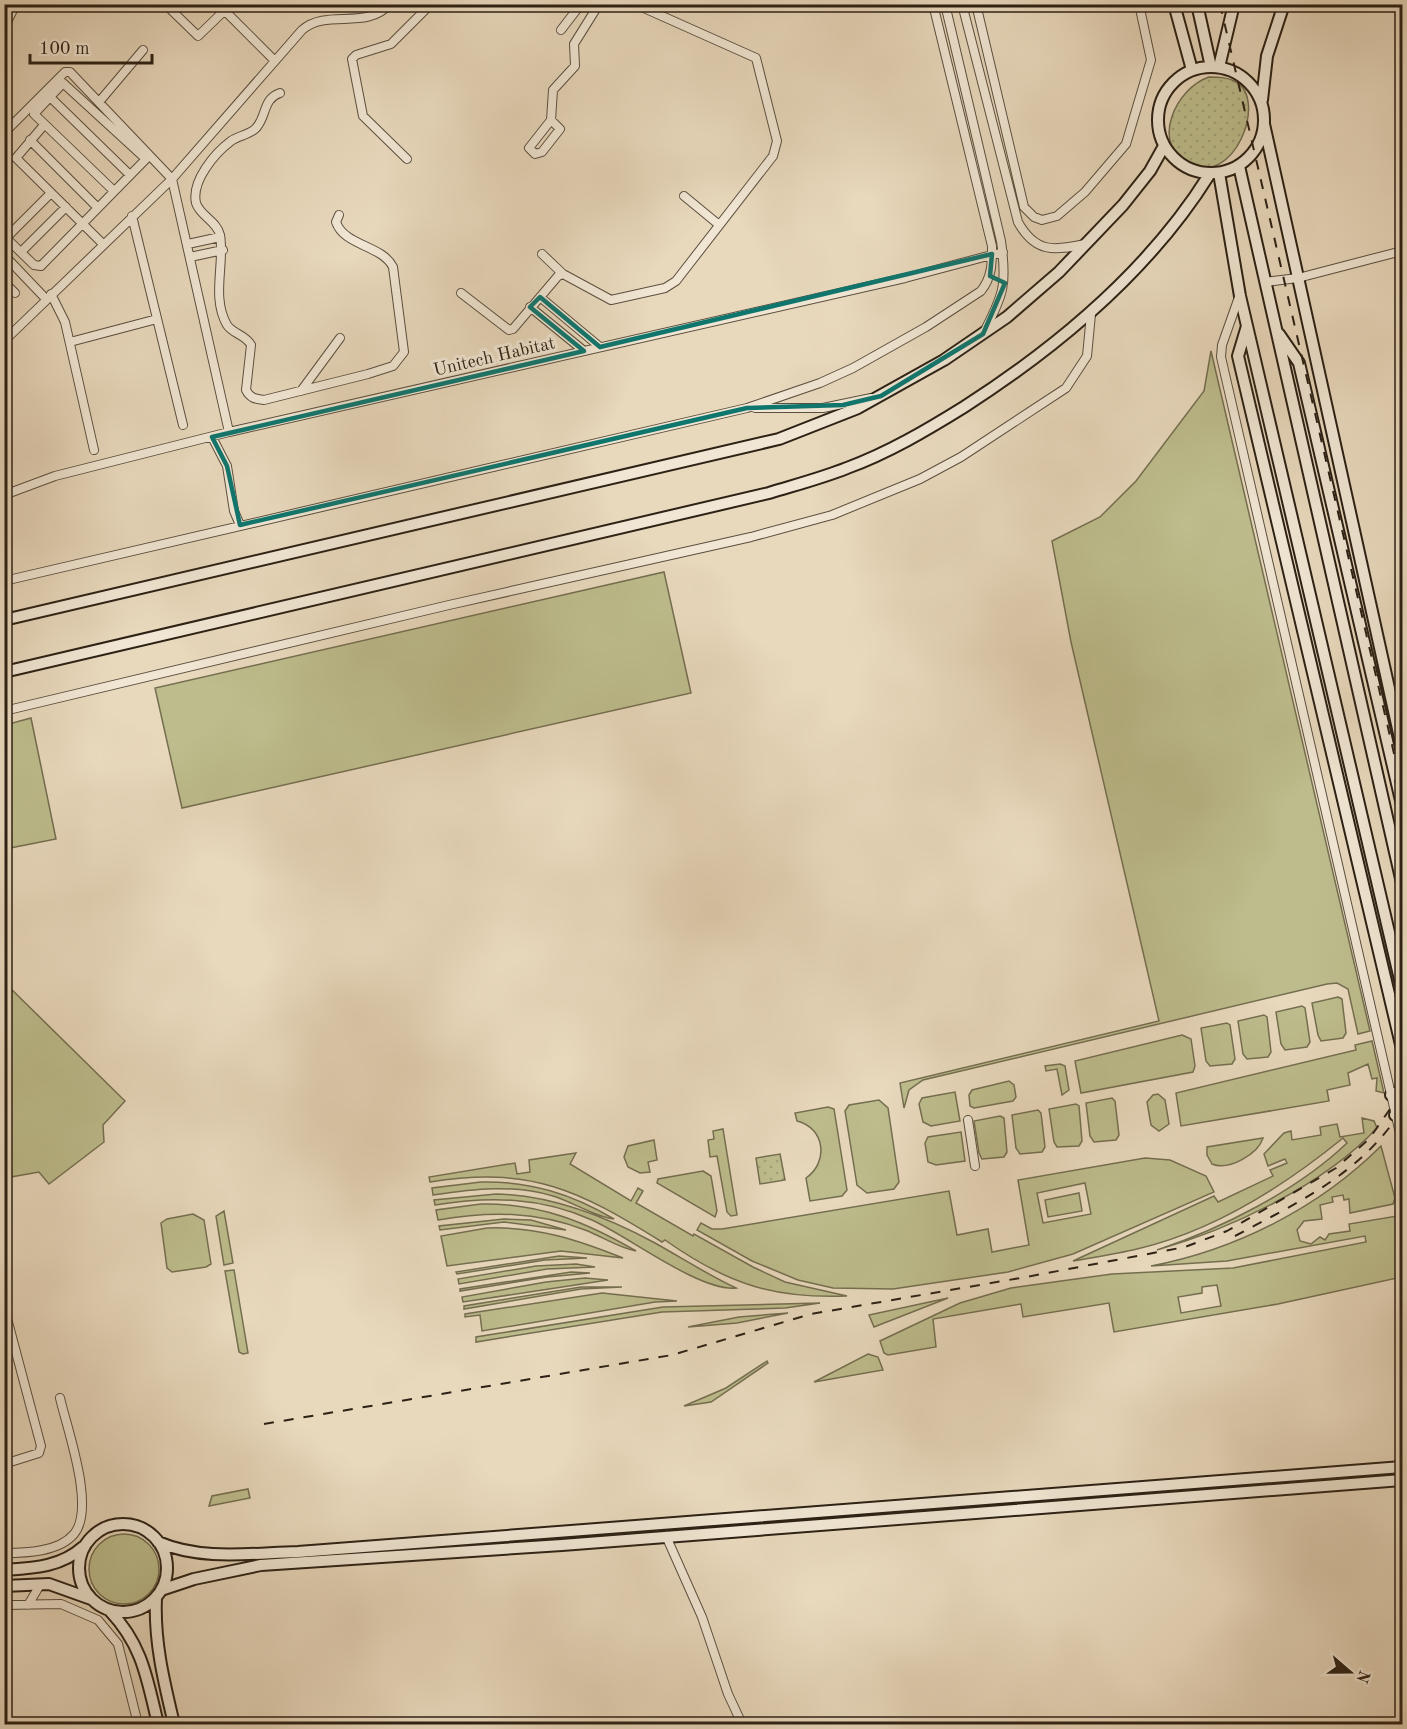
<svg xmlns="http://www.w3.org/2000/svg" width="1407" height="1729" viewBox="0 0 1407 1729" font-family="'Old Standard TT',serif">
	<defs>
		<pattern id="park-dots" width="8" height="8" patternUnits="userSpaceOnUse" patternTransform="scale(1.5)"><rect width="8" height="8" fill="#bdbc8c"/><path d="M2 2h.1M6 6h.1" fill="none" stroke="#a3a178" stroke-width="1.8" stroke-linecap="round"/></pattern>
	</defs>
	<rect width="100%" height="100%" fill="#e8d8bc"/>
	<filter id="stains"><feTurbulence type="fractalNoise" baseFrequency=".00333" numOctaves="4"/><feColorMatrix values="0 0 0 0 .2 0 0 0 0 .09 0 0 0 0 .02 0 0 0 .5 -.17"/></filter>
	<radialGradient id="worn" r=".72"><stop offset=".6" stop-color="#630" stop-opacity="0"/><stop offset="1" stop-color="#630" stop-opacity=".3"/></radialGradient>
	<path fill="#bdbc8c" stroke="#746e50" stroke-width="1.5" fill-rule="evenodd" d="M1211 351 1370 1031 1358 1034 1348 989 1337 983 1327 984 923 1080 909 1090 904 1108 900 1083 1159 1021 1071 642 1052 541 1100 517 1136 481 1204 391Z
		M664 572 691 693 182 808 155 688Z
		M31 718 56 839 5 849V725Z
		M4 982 125 1101 103 1125 104 1142 49 1184 39 1172 5 1178Z
		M1338 997 1342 999 1346 1033 1343 1038 1321 1041 1318 1035 1312 1003Z
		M1302 1006 1305 1008 1310 1042 1307 1047 1285 1050 1281 1044 1276 1012Z
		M1264 1015 1267 1017 1271 1052 1268 1057 1247 1059 1243 1054 1238 1021Z
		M1227 1023 1230 1025 1235 1059 1232 1064 1210 1066 1206 1061 1201 1028Z
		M1182 1035 1191 1039 1195 1066 1193 1072 1081 1093 1075 1061Z
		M1372 1041 1384 1093 1376 1091 1377 1078 1372 1079 1368 1064 1348 1073 1350 1085 1327 1090 1329 1101 1181 1126 1176 1093 1356 1050 1355 1045Z
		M1060 1064 1065 1066 1069 1090 1062 1095 1057 1069 1046 1071 1045 1066Z
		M1009 1081 1014 1085 1016 1097 1013 1101 974 1108 970 1106 969 1095 972 1090Z
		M955 1092 960 1121 931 1126 923 1122 919 1104 922 1098Z
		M1158 1094 1165 1100 1169 1124 1159 1131 1151 1125 1147 1102 1153 1095Z
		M1112 1098 1115 1101 1119 1135 1116 1140 1094 1142 1090 1136 1086 1103Z
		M879 1100 888 1108 899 1182 894 1189 867 1193 857 1185 845 1111 849 1105Z
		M1076 1104 1079 1106 1082 1141 1079 1146 1057 1147 1054 1142 1049 1109Z
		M828 1107 834 1109 847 1190 842 1196 810 1201 806 1178C829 1162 825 1128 797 1121L795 1113Z
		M1038 1110 1041 1113 1045 1147 1042 1152 1020 1154 1016 1148 1012 1115Z
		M1000 1116 1004 1118 1007 1152 1004 1157 982 1159 979 1153 974 1121Z
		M1362 1118 1374 1121 1377 1128C1324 1185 1231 1229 1157 1250 1221 1229 1298 1190 1347 1143L1343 1138C1283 1187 1214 1231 1137 1249 1116 1254 1095 1257 1073 1261L1214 1196 1218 1202 1273 1176 1270 1170 1287 1163 1285 1159 1268 1166 1264 1154 1284 1133 1291 1131 1292 1140 1321 1135 1320 1127 1337 1124 1340 1137 1364 1133Z
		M723 1129 737 1215 731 1216 727 1212 717 1156 710 1157 708 1140 714 1139 713 1131Z
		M961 1132 965 1161 936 1165 928 1162 925 1143 928 1137Z
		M1263 1138C1258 1154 1229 1171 1212 1164L1207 1155V1147Z
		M654 1140 657 1160 648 1162 650 1172 640 1173 628 1167 624 1157 628 1146Z
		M1381 1146 1395 1198 1393 1204 1350 1213 1349 1199 1344 1200 1343 1195 1332 1197 1333 1202 1320 1205 1322 1219 1304 1221 1297 1230 1300 1241 1311 1244 1320 1237 1325 1240 1329 1234 1350 1231 1349 1224 1397 1216 1402 1223V1277L1278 1304 1114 1332 1109 1303 1023 1317 1021 1304 933 1319 936 1347 888 1355 884 1353 880 1341 960 1303 1011 1288 1112 1274 1233 1268 1366 1242 1365 1236 1227 1261 1151 1266C1236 1250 1320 1207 1381 1146ZM1217 1285 1221 1306 1181 1313 1178 1297 1202 1293V1287Z
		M576 1153 570 1164 631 1201 638 1188 643 1191 636 1203 693 1236 694 1234 753 1267 785 1282 847 1296C772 1299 726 1283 665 1240L662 1242C578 1190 532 1166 430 1182L429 1177 515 1163 517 1174 530 1172 529 1160Z
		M1145 1158 1170 1160 1206 1176 1214 1192 1073 1254 1008 1272 893 1289 833 1288 798 1280 752 1261 697 1230 701 1223 712 1229H722L949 1191 957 1235 988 1229 992 1252 1029 1245 1018 1180ZM1085 1183 1091 1214 1043 1223 1037 1193Z
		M703 1171 711 1176 717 1211 715 1217 657 1183 658 1179Z
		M481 1182C530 1181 572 1194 614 1219 595 1217 573 1202 553 1196 513 1184 473 1189 433 1195L432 1188Z
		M1079 1193 1082 1211 1048 1217 1045 1200Z
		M496 1194C551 1195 607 1217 655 1243 682 1258 708 1275 736 1288 700 1292 628 1236 592 1220 541 1197 490 1196 435 1205L434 1200Z
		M481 1204C540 1203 586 1222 636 1251 619 1248 601 1236 585 1230 536 1211 489 1211 438 1220L436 1210Z
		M224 1211 233 1263 224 1265 216 1216Z
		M193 1214 204 1220 211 1264 206 1267 172 1272 167 1268 161 1223 167 1219Z
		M504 1219 531 1220 566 1230 504 1222 440 1230 439 1226Z
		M487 1228C536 1226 578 1240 623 1258L561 1251 447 1266 441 1236Z
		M559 1256 587 1258 545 1260 457 1274 456 1272Z
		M576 1264 595 1267 547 1269 459 1284 458 1279 536 1266Z
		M234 1270 248 1353 243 1354 239 1352 225 1271Z
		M571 1272 590 1273 547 1277 460 1291V1289Z
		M585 1278 608 1280 463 1302 462 1297 546 1282Z
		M581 1287H622L581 1289 464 1309V1306Z
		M602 1293 677 1301 655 1302 482 1331 480 1315 465 1317V1314Z
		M948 1298 874 1327 869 1315Z
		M820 1303 785 1308 662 1312 476 1342V1337L663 1307Z
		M788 1313 737 1323 688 1327 739 1317Z
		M868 1354 878 1357 883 1370 814 1382Z
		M767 1361 768 1363 711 1402 684 1406 726 1388Z
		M248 1489 250 1498 209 1506 212 1496Z
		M89 1569a35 35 0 1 1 70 0a35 35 0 1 1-70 0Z"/>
	<path fill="url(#park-dots)" stroke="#746e50" stroke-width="1.5" d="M1209 77C1218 77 1228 77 1236 82 1268 100 1234 188 1188 164 1150 143 1176 88 1209 77Z
		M780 1154 785 1180 760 1184 756 1158Z"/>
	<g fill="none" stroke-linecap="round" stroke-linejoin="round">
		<g stroke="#5b4f3f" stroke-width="10">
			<path id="street" d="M165 4 198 36 224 11
				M218 4 274 60
				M945 4 1001 241C1007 284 1004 294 984 332
				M962 4 1018 222C1035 253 1054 251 1085 244
				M976 4 1024 207 1034 217 1042 220 1057 216 1085 192 1126 144 1151 60 1139 4
				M4 28 16 4
				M561 30 581 4
				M280 93C262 99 267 118 255 129 248 135 238 136 231 141 215 153 191 181 196 203 200 216 217 221 220 235 225 264 211 297 227 325 233 334 246 335 251 345L246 390C250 398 255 399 264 400L368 374 393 366 404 352 393 267C382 245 344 246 336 222L339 215
				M50 97 130 175
				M99 102 143 50
				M551 120 560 129 542 152 535 154 529 148 551 120 553 90 575 66 574 44 599 4
				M44 125 16 158 103 244
				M4 133 65 72H70L172 179 229 432
				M30 140 98 208
				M407 159 363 116 352 59 356 55 391 44 431 4
				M684 196 718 224
				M132 216 183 425
				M4 236 34 265 41 266 146 159 63 83 34 114 114 191
				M6 238 51 193
				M188 244 220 237
				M21 252 66 207
				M542 254 563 274
				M4 255 46 299
				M190 257 223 250
				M4 282 15 293
				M1265 282 1298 278 1402 251
				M461 293 509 330 513 329 558 276 563 274 611 300 665 288 676 281 773 156 777 141 756 58 635 4
				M51 294 65 322 94 450
				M540 297 600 347
				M1239 297 1222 345 1221 357 1402 1142
				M530 307 584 351
				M4 341 172 179 302 30C328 8 365 31 390 4
				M70 342 157 319
				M301 391 340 338
				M755 408H823L871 398
				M212 437 227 466 234 511 240 525
				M4 495 55 476 229 432 905 278 1003 252
				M4 581 747 408 820 383 853 368 926 327 981 291C992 277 992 264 992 246L933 4
				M4 711 449 605 751 537 832 515 920 479 961 457 1066 388 1087 356 1091 314
				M968 1120 975 1166
				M4 1307 41 1446 39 1453 4 1464
				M666 1536 702 1617 728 1694 742 1724
				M4 1553C26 1553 59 1552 74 1534 96 1508 67 1429 60 1398
				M4 1605 61 1604 98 1620 118 1644 138 1724
				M28 1605 40 1585"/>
		</g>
		<g stroke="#2c2115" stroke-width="14">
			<path id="secondary" d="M1174 4 1192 70
				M1197 4 1211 67
				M1158 120a53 53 0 1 1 106 0a53 53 0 1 1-106 0Z
				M1219 67 1234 4
				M1262 100 1267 56 1284 4
				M1264 124 1402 747
				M1239 166 1402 883
				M1219 173 1240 296 1402 988
				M1247 326 1238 356 1402 1049
				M1279 334 1299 363 1402 805
				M4 620 779 439 858 408 944 360 1007 317 1059 272 1123 205 1150 171 1164 146
				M4 672 769 493C795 485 822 478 847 468 888 453 927 430 964 407 1059 346 1149 271 1209 175
				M1391 1095 1402 1090
				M1395 1115H1402
				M79 1568a44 44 0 1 1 88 0a44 44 0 1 1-88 0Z
				M158 1542C202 1561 252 1553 298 1552L1402 1467
				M4 1570C33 1568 61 1567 83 1547
				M4 1586 49 1584 91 1599
				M161 1590 194 1579 261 1565 562 1545 1402 1480
				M156 1598C154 1642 164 1682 174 1724
				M110 1611C143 1646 147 1679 158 1724"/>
		</g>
		<use href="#street" stroke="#f0e6d3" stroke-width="8"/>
		<use href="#secondary" stroke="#f0e6d3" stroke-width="10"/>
		<path stroke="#2c2115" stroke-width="2" stroke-dasharray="10 10" stroke-linecap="butt" d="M1220 4 1402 788
			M1395 780 1402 812
			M1235 1236C1293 1205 1352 1178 1392 1124
			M264 1424 672 1355 811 1314 1026 1277 1185 1247 1227 1231 1336 1168 1369 1139 1402 1092"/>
	</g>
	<path fill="none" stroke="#0f766e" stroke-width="4.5" stroke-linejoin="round" d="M992 254 990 276 1005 283 983 334 881 396 843 405 747 408 240 525 227 466 212 437 584 351 530 307 540 297 600 347Z"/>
	<g text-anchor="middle" stroke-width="6" stroke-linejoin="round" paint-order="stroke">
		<g font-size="18" fill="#2c2115" stroke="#f0e6d3">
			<text transform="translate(494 356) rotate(-13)" y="6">Unitech Habitat</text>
		</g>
	</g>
	<rect width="1407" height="1729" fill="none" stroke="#e8d8bc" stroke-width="24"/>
	<rect x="6" y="6" width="1395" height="1717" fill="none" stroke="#2c2115" stroke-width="3"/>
	<rect x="12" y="12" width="1383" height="1705" fill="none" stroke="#2c2115" stroke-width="1.5"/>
	<g transform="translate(1350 1672) rotate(110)" stroke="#f0e6d3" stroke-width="4.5" paint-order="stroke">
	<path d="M0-4.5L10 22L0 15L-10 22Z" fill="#2c2115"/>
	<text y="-9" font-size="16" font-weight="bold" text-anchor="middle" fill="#2c2115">N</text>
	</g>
	<path d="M30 54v9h122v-9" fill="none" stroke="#2c2115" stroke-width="3"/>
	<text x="39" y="54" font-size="18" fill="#2c2115" stroke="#f0e6d3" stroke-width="4.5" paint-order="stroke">100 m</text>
	<rect width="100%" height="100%" filter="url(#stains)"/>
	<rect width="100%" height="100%" fill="url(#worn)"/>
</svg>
